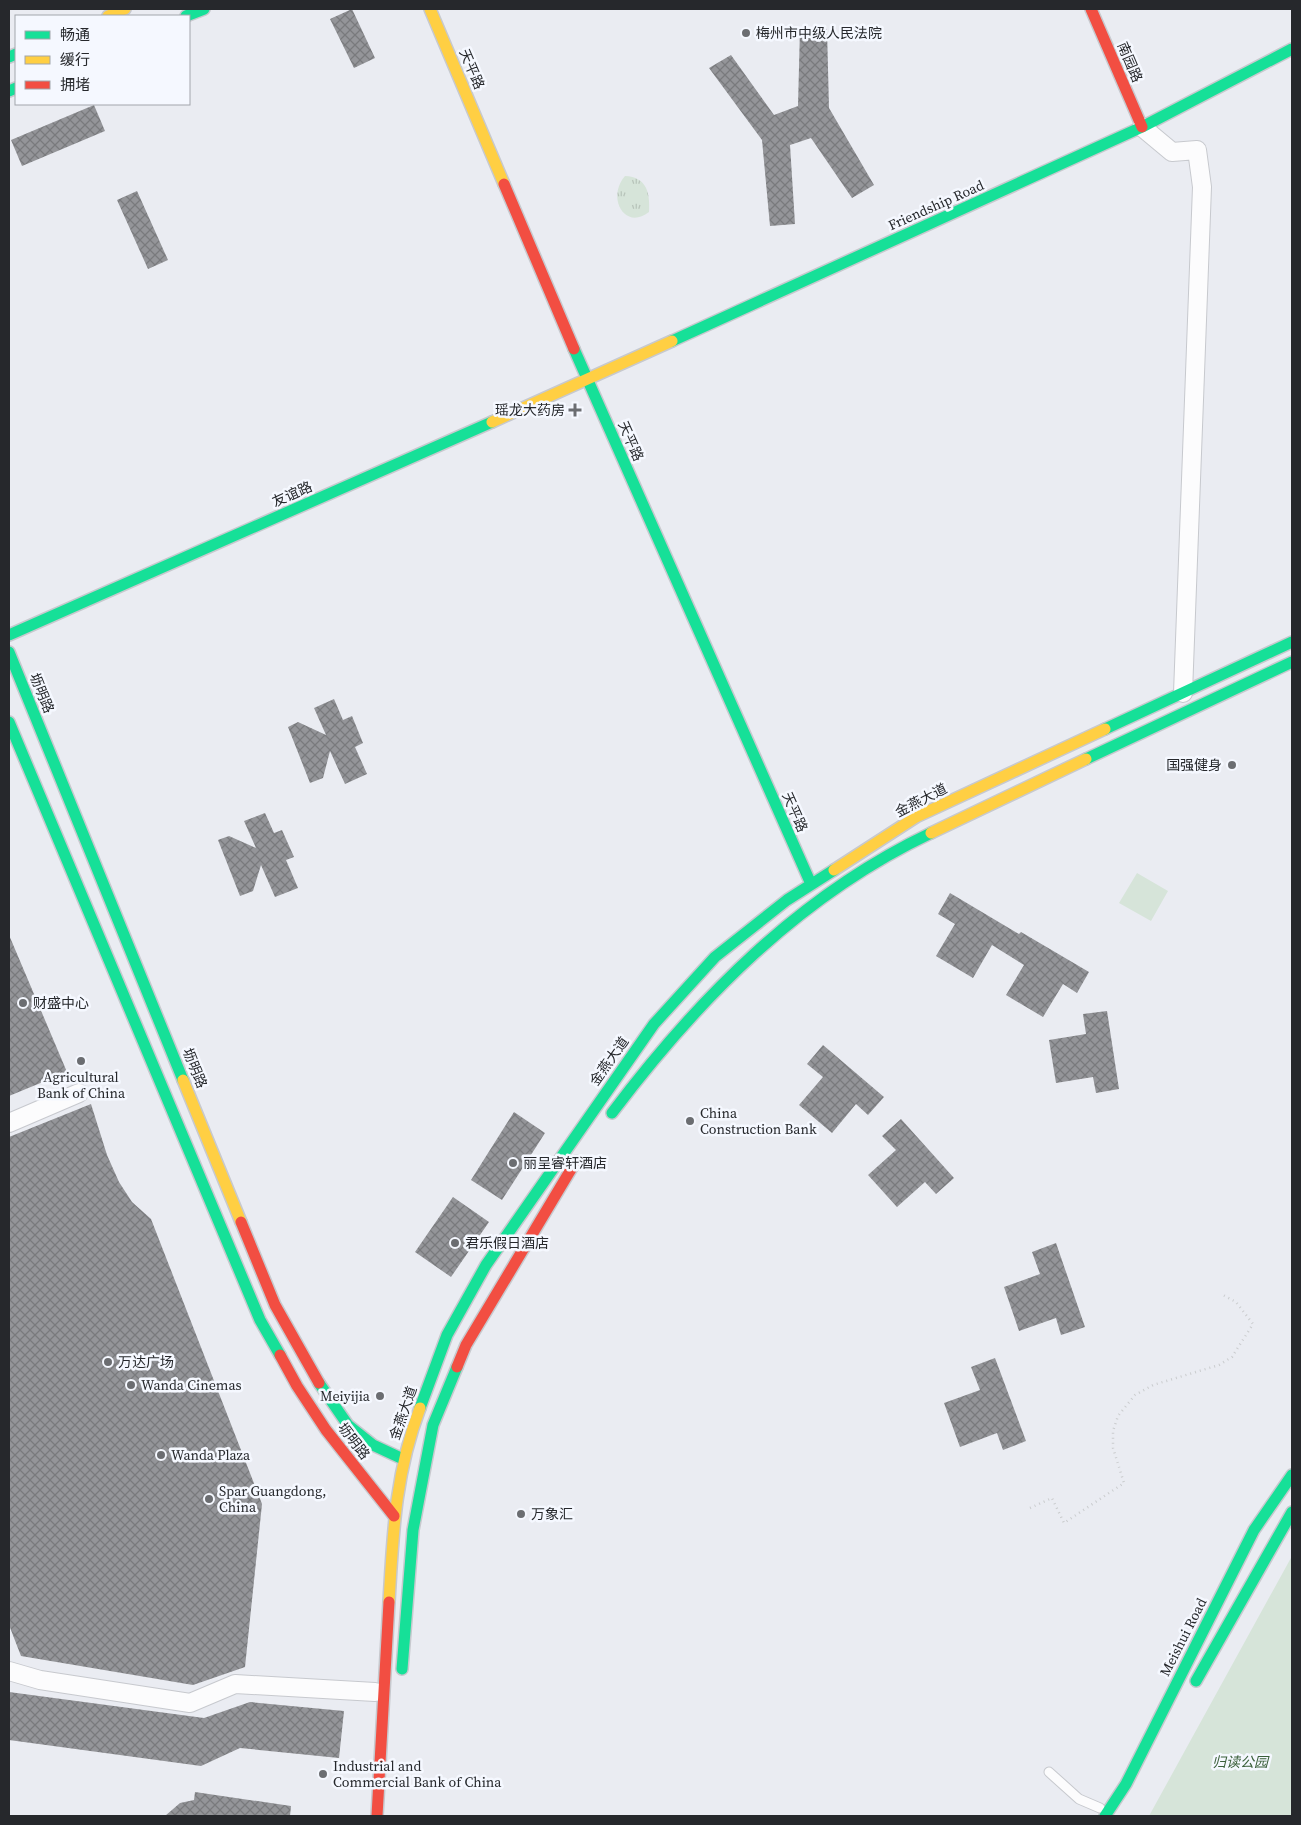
<svg xmlns="http://www.w3.org/2000/svg" width="1301" height="1825" viewBox="0 0 1301 1825" font-family="'Source Serif 4','Noto Sans SC',serif">
	<defs>
		<pattern id="grass-tufts" width="24" height="20" patternUnits="userSpaceOnUse" patternTransform="scale(1.25)"><rect width="24" height="20" fill="#d6e4d9"/><path d="M3 7l-1-3M5 7V3M7 7l1-3M15 17l-1-3M17 17v-4M19 17l1-3" fill="none" stroke="#b8c4ba"/></pattern>
		<pattern id="building-cross-hatch" width="8" height="8" patternUnits="userSpaceOnUse" patternTransform="scale(1.25)"><rect width="8" height="8" fill="#949599"/><path d="M0 0l8 8M0 8l8-8" fill="none" stroke="#797a7d"/></pattern>
	</defs>
	<rect width="100%" height="100%" fill="#eaecf2"/>
	<path fill="url(#grass-tufts)" d="M625 176C647 177 650 193 649 212 625 231 606 198 625 176Z"/>
	<path fill="#d6e4d9" d="M1137 873 1168 891 1151 921 1119 903Z
		M1292 1556V1816H1149Z"/>
	<path fill="url(#building-cross-hatch)" d="M352 9 375 58 354 68 330 19Z
		M800 28 827 29 829 108 874 185 852 198 811 138 790 145 795 224 770 226 762 140 709 68 731 55 774 115 798 106Z
		M94 105 105 131 22 166 11 140Z
		M137 191 168 260 148 269 117 200Z
		M334 699 343 720 352 716 363 743 355 747 367 774 345 784 330 751 323 778 310 783 288 727 298 722 326 735 314 708Z
		M265 813 274 833 282 830 294 857 286 860 298 888 275 897 261 865 253 891 240 896 218 840 229 836 256 848 244 821Z
		M950 893 1019 934 1021 932 1089 972 1077 993 1063 984 1043 1017 1006 995 1024 965 992 945 973 978 936 956 955 924 938 914Z
		M9 935 67 1072 9 1096Z
		M1107 1011 1119 1089 1096 1093 1093 1077 1056 1083 1049 1040 1086 1034 1083 1014Z
		M823 1045 884 1097 868 1115 856 1104 832 1133 799 1105 823 1077 807 1064Z
		M91 1104 107 1155 119 1182 132 1202 151 1219 262 1504 245 1667 193 1685 21 1656 9 1625V1137Z
		M514 1112 545 1133 502 1200 471 1180Z
		M901 1119 954 1178 936 1194 925 1182 897 1207 868 1175 896 1150 882 1136Z
		M453 1197 489 1222 451 1277 415 1252Z
		M1056 1243 1085 1327 1061 1335 1056 1318 1019 1331 1004 1287 1040 1274 1032 1252Z
		M995 1358 1026 1441 1003 1450 997 1433 960 1447 944 1403 980 1390 971 1367Z
		M9 1692 204 1718 250 1702 344 1711 339 1758 240 1748 201 1766 9 1740Z
		M195 1792 291 1806 290 1816H165L180 1803 194 1800Z"/>
	<g fill="none" stroke-linecap="round" stroke-linejoin="round">
		<g stroke="#c7c9ce" stroke-width="11">
			<path id="lane" d="M1049 1772 1079 1799 1100 1808"/>
		</g>
		<g stroke="#c7c9ce" stroke-width="20">
			<path id="street" d="M1142 127 1172 152 1197 150 1202 187 1183 693
				M9 1123 79 1093
				M9 1671 40 1680 190 1703 235 1684 375 1692"/>
		</g>
		<g stroke="#c7c9ce" stroke-width="14">
			<path id="fast" d="M186 16 204 9
				M9 57 16 54
				M9 91 16 88
				M672 341 1142 127 1292 49
				M574 349 811 884
				M9 635 492 422
				M9 652 183 1080
				M9 722 260 1320 280 1355
				M1105 729 1292 642
				M1086 759 1292 662
				M612 1113C698 999 800 895 931 833
				M319 1383 348 1425 373 1445 403 1459
				M420 1408 447 1335 486 1265 654 1024 715 957 787 900 834 870
				M402 1669 413 1530 433 1425 457 1367
				M1196 1681 1292 1512
				M1105 1816 1126 1784 1254 1530 1292 1475"/>
		</g>
		<g stroke="#c7c9ce" stroke-width="14">
			<path id="slow" d="M430 9 504 184
				M108 16 125 9
				M492 422 672 341
				M931 833 1086 759
				M834 870 916 817 1105 729
				M183 1080 241 1222
				M389 1602C393 1533 395 1474 420 1408"/>
		</g>
		<g stroke="#c7c9ce" stroke-width="14">
			<path id="jam" d="M1091 9 1142 127
				M504 184 574 349
				M241 1222 275 1305 319 1383
				M280 1355 297 1386 326 1430 394 1516
				M457 1367 466 1345 576 1161
				M377 1816 389 1602"/>
		</g>
		<path stroke="#caccce" stroke-width="2.5" stroke-dasharray="1 4" stroke-linecap="butt" d="M1030 1508 1052 1498 1064 1523 1124 1483 1113 1448V1431L1118 1416 1126 1406 1135 1395 1153 1385 1219 1365 1232 1357 1253 1324 1236 1302 1223 1295"/>
		<use href="#lane" stroke="#fcfcfd" stroke-width="9"/>
		<use href="#street" stroke="#fcfcfd" stroke-width="18"/>
		<use href="#fast" stroke="#16e098" stroke-width="11"/>
		<use href="#slow" stroke="#ffcf43" stroke-width="11"/>
		<use href="#jam" stroke="#f24e42" stroke-width="11"/>
	</g>
	<g fill="#6b6d71" stroke="#f5f8ff" stroke-width="2">
		<circle cx="746" cy="33" r="5"/>
		<path d="M572.5 402.5h5v5h5v5h-5v5h-5v-5h-5v-5h5z"/>
		<circle cx="1232" cy="765" r="5"/>
		<circle cx="23" cy="1003" r="5"/>
		<circle cx="81" cy="1061" r="5"/>
		<circle cx="690" cy="1121" r="5"/>
		<circle cx="513" cy="1163" r="5"/>
		<circle cx="455" cy="1243" r="5"/>
		<circle cx="108" cy="1362" r="5"/>
		<circle cx="131" cy="1385" r="5"/>
		<circle cx="380" cy="1396" r="5"/>
		<circle cx="161" cy="1455" r="5"/>
		<circle cx="209" cy="1499" r="5"/>
		<circle cx="521" cy="1514" r="5"/>
		<circle cx="323" cy="1774" r="5"/>
	</g>
	<g text-anchor="middle" stroke-width="5" stroke-linejoin="round" paint-order="stroke">
		<g font-size="14" fill="#26282c" stroke="#f5f8ff" text-anchor="start">
			<text x="756" y="38">梅州市中级人民法院</text>
			<text x="565" y="415" text-anchor="end">瑶龙大药房</text>
			<text x="1222" y="770" text-anchor="end">国强健身</text>
			<text x="33" y="1008">财盛中心</text>
			<text x="81" y="1082" text-anchor="middle">Agricultural<tspan x="81" dy="16">Bank of China</tspan></text>
			<text x="700" y="1118">China<tspan x="700" dy="16">Construction Bank</tspan></text>
			<text x="523" y="1168">丽呈睿轩酒店</text>
			<text x="465" y="1248">君乐假日酒店</text>
			<text x="118" y="1367">万达广场</text>
			<text x="141" y="1390">Wanda Cinemas</text>
			<text x="370" y="1401" text-anchor="end">Meiyijia</text>
			<text x="171" y="1460">Wanda Plaza</text>
			<text x="219" y="1496">Spar Guangdong,<tspan x="219" dy="16">China</tspan></text>
			<text x="531" y="1519">万象汇</text>
			<text x="333" y="1771">Industrial and<tspan x="333" dy="16">Commercial Bank of China</tspan></text>
		</g>
		<g font-size="14" fill="#26282c" stroke="#f5f8ff">
			<text transform="translate(1130 62) rotate(67)" y="5">南园路</text>
			<text transform="translate(472 69) rotate(67)" y="5">天平路</text>
			<text transform="translate(936 205) rotate(-24)" y="5">Friendship Road</text>
			<text transform="translate(631 441) rotate(66)" y="5">天平路</text>
			<text transform="translate(292 494) rotate(-24)" y="5">友谊路</text>
			<text transform="translate(42 693) rotate(68)" y="5">坜明路</text>
			<text transform="translate(921 800) rotate(-27)" y="5">金燕大道</text>
			<text transform="translate(795 812) rotate(66)" y="5">天平路</text>
			<text transform="translate(609 1061) rotate(-55)" y="5">金燕大道</text>
			<text transform="translate(195 1068) rotate(68)" y="5">坜明路</text>
			<text transform="translate(403 1413) rotate(-71)" y="5">金燕大道</text>
			<text transform="translate(354 1441) rotate(52)" y="5">坜明路</text>
			<text transform="translate(1183 1637) rotate(-63)" y="5">Meishui Road</text>
		</g>
		<g font-size="14" font-style="italic" fill="#3b603b" stroke="#f5f8ff">
			<text x="1240" y="1767">归读公园</text>
		</g>
	</g>
	<rect width="1301" height="1825" fill="none" stroke="#26282c" stroke-width="20"/>
	<rect x="15" y="15" width="175" height="90" fill="#f5f8ff" stroke="#a2a5ab"/>
	<rect x="25" y="31" width="25" height="8" fill="#16e098" stroke="#a2a5ab"/>
	<text x="60" y="40" font-size="15" fill="#26282c">畅通</text>
	<rect x="25" y="56" width="25" height="8" fill="#ffcf43" stroke="#a2a5ab"/>
	<text x="60" y="65" font-size="15" fill="#26282c">缓行</text>
	<rect x="25" y="81" width="25" height="8" fill="#f24e42" stroke="#a2a5ab"/>
	<text x="60" y="90" font-size="15" fill="#26282c">拥堵</text>
</svg>
